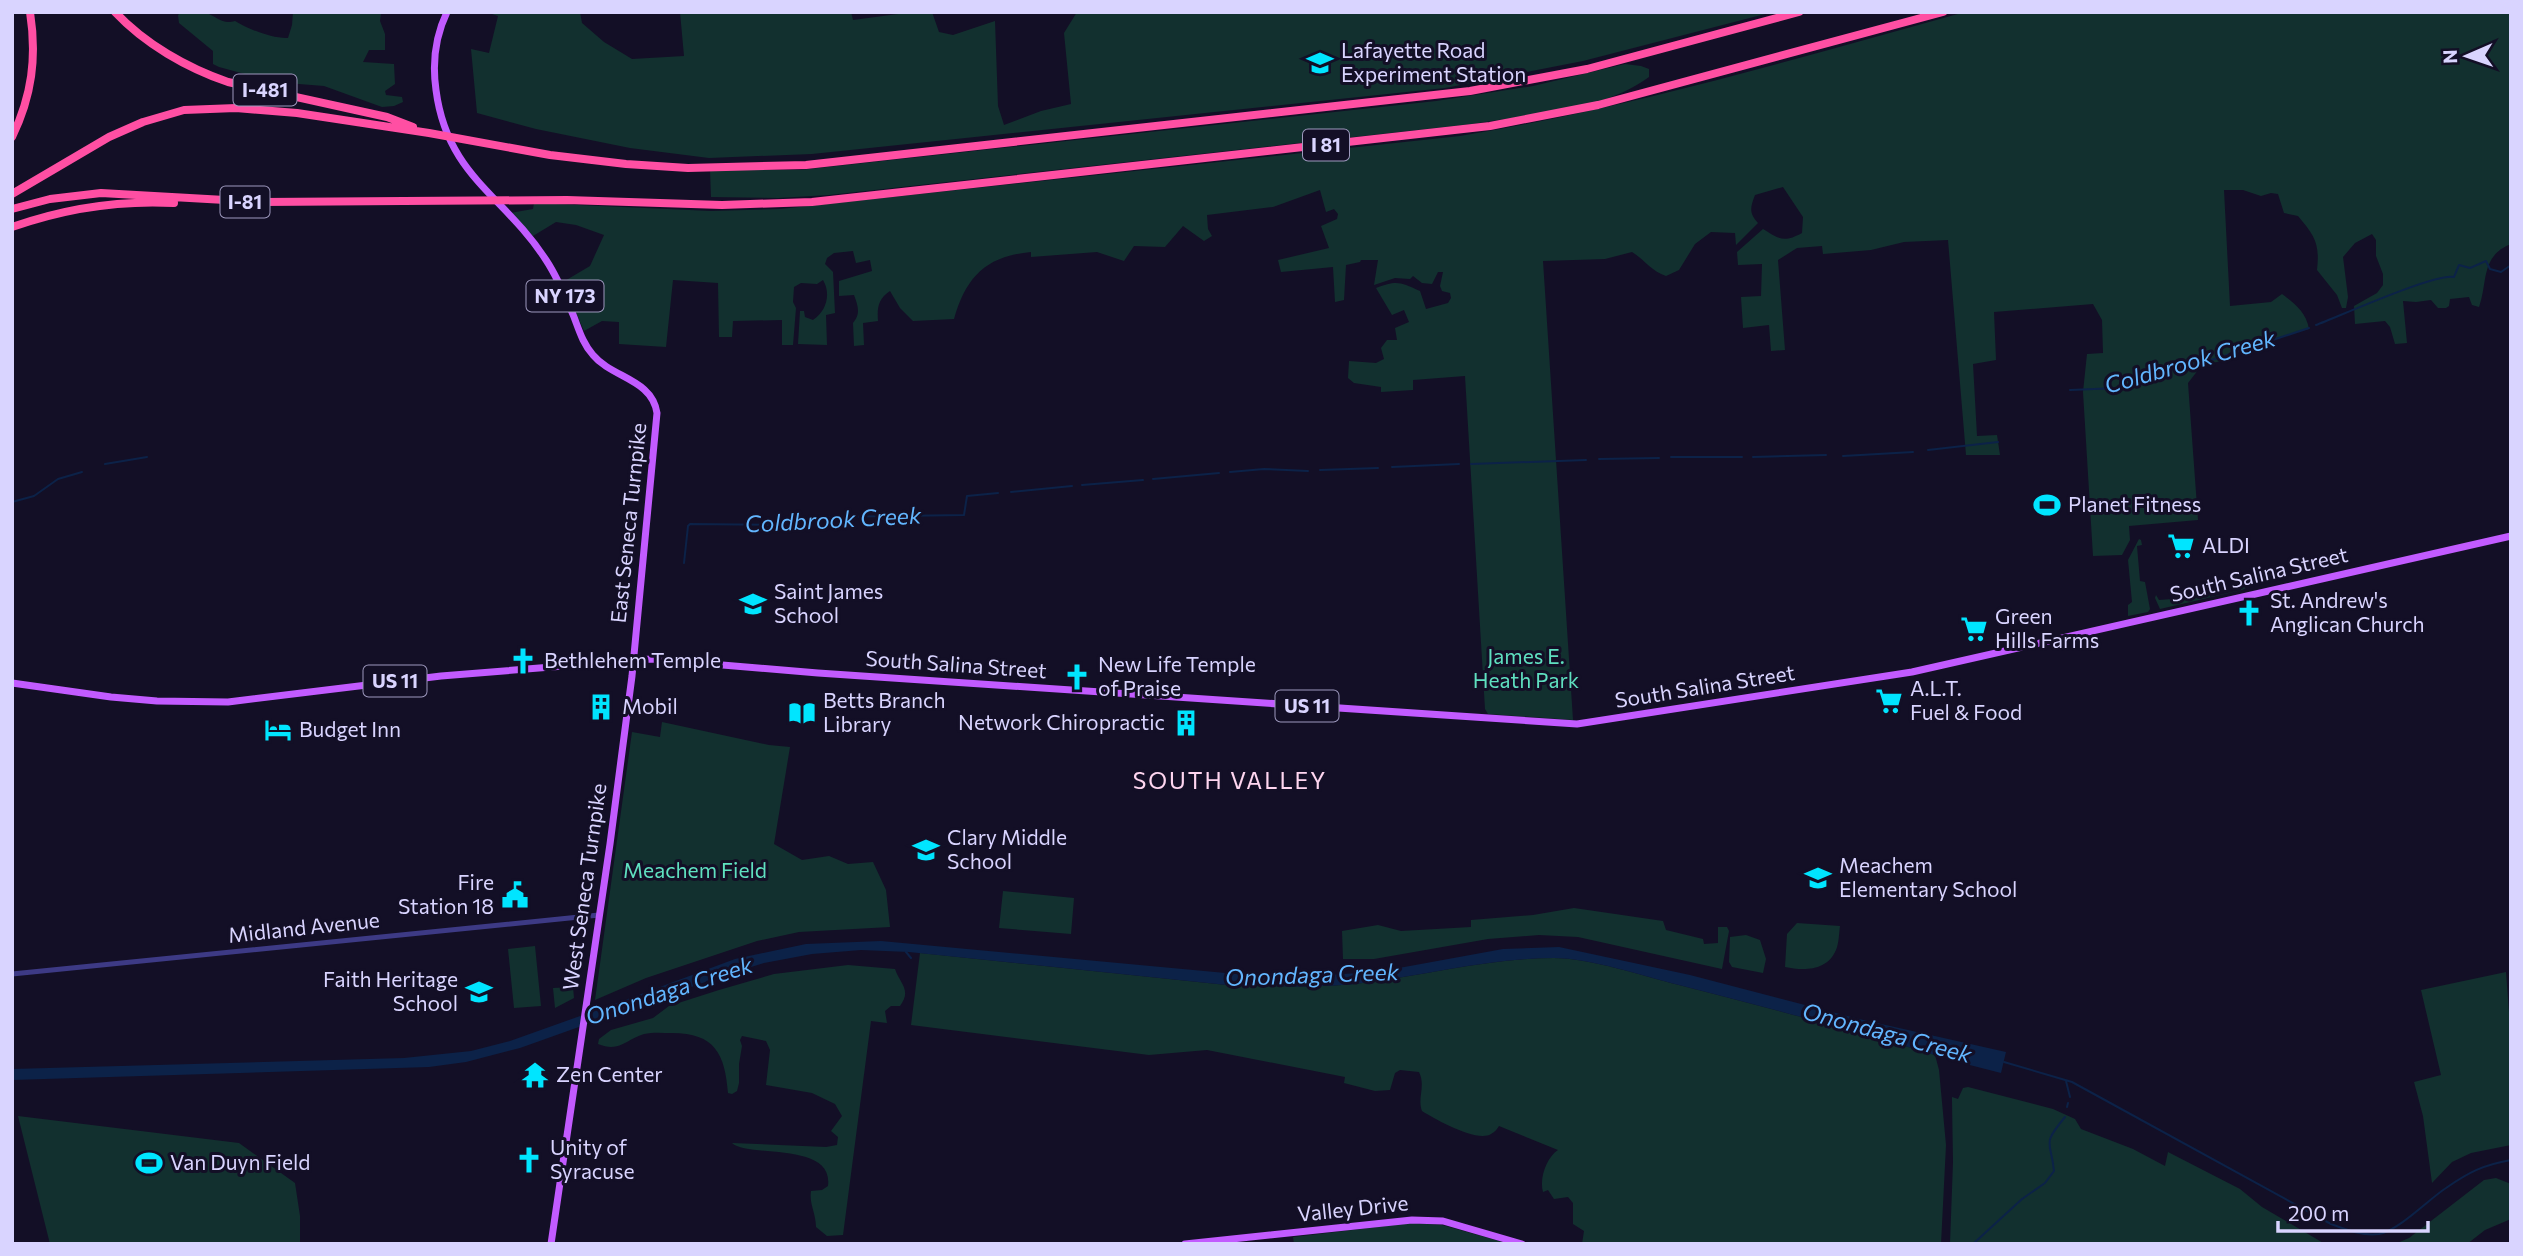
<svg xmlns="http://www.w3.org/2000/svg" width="2523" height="1256" viewBox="0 0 2523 1256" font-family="Commissioner,sans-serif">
	<rect width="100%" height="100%" fill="#130f26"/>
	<path fill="#12302f" d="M181 12C188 12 199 10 206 13 218 17 222 25 235 21 248 29 273 39 288 38L292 25 293 12H384L381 13 380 21 385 34V50H369L363 62 394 64 395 84 385 91 386 95 402 97 403 102 394 106 382 107 324 86 274 82 219 67 213 64V51L179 23 178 15Z
		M486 12H580L582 23 604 42 632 59 684 56 680 12H851L853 20 898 14 899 12H932L939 32 953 35 995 21 998 106 1004 125 1041 111 1071 104 1064 33 1077 12H1773L1583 61 1445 88 812 154 709 158 630 148 536 129 477 113 471 49 489 53 498 16Z
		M1965 12H2511V244C2480 256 2488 283 2479 307L2472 305 2469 297 2450 299 2449 306 2446 308H2438L2431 300 2416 302 2403 301 2407 343 2395 344 2390 327 2385 321 2355 324 2354 306 2377 293 2383 285V274L2376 256V240L2372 234 2355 243 2343 257 2348 297 2346 308H2342L2337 295 2317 270C2320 244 2315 236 2298 216L2284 213 2278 194 2271 193 2261 196 2243 190H2224L2230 306 2271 302 2282 294C2295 304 2306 312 2309 329L2233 350 2222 361 2202 365 2188 383 2198 520 2129 526 2130 540 2122 555 2093 556 2083 392 2087 354 2103 353 2102 320 2093 304 1994 312 1996 360 1973 364 1977 436 1997 435 2000 455H1966L1948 240 1904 242 1871 250 1823 254 1822 246 1797 248 1778 260 1785 350 1771 351 1769 325 1743 328 1741 297 1761 296 1762 264 1738 265 1737 252 1763 229C1779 239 1784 243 1802 233L1803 217 1783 187 1755 195C1750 208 1749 213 1758 223L1736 245 1735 233 1711 232 1695 244 1679 270 1666 276C1651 271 1645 260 1632 252L1605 259 1543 261 1573 720 1488 714 1485 709 1465 376 1413 380V390L1381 392V387L1354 383 1348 378 1349 361 1376 363 1384 359 1381 348 1387 340H1397L1395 328 1409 322 1404 310 1392 315 1376 288C1397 280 1400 282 1420 291L1426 309 1448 303 1451 298 1450 293 1442 291 1440 286 1443 272H1438L1432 284 1422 283 1413 276 1410 279 1395 278 1374 285 1378 260H1361L1360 262 1346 265 1344 300 1335 302 1333 267 1281 272 1278 260 1329 248 1321 226 1337 219 1338 214 1334 209 1326 212 1320 190 1273 207 1207 215 1208 229 1212 236 1204 241 1183 226 1165 247 1134 246 1124 261 1097 252 1031 257V252C986 256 966 277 954 319L913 321 900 308 890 291C878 299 877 308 878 321L863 323 864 345 854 346 853 323C861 314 858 306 854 295L839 296V281L872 271 870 260 856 263 853 251 834 253 827 258 825 264 833 272 835 313 826 315 827 345 798 344 800 311H804L805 317 813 320C827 311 831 293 823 280L817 284 801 283 794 287 793 302 796 308 793 345H782V320L733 321 732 337H719L718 283 673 280 666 347 619 344V322L602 321 584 331 563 282 590 266 604 235 576 225 556 222 533 236 510 213 533 209 534 203 711 211 780 209 1460 136C1631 108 1798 58 1965 12Z
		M1625 64 1641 66 1649 69V77C1604 111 1527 115 1472 124L829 195 778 198 711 197 710 170H800L1436 101 1533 86Z
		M2139 539 2141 540 2142 545 2137 546 2140 581 2145 582 2150 609 2148 612 2128 616V605L2132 602 2128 560Z
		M2241 583H2245L2246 588 2242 590 2160 609 2155 598 2156 595 2159 600 2198 597V592H2203L2204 588 2208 587 2210 597 2241 590Z
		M662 722 769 745 790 747 774 844 802 860 829 856 848 864 873 862 886 890 890 927 799 932 757 941 646 978 595 1000 632 732 660 737Z
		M1003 891 1074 898 1071 934 999 928Z
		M1574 908 1663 921 1666 930 1703 939 1704 944 1718 943V927H1727L1729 931 1722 969 1578 937 1539 935 1488 939 1374 959H1343L1342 931 1378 925 1401 931 1471 927V920L1533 915Z
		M1797 923 1840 926C1839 933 1839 943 1836 950 1827 971 1804 971 1785 967L1787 934Z
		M1746 935 1760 940 1766 959 1763 973 1732 967 1729 962 1730 937Z
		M535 946 541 1006 514 1008 508 949Z
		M920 953 1227 985C1274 986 1323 989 1370 982 1431 974 1493 958 1554 958 1590 958 1643 976 1679 985 1765 1007 1850 1029 1935 1055L1939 1070 1946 1145 1941 1244H1582L1584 1231 1573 1224V1203L1568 1197 1554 1199 1548 1190 1543 1192C1539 1178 1547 1157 1558 1150L1499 1126C1497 1129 1495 1132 1491 1134 1477 1143 1435 1119 1422 1111 1417 1098 1426 1086 1419 1072L1400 1070 1395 1073 1390 1090 1375 1091 1344 1083 1345 1077 1207 1050 1149 1055 911 1025Z
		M848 965 895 969C900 984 912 990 900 1006H891L885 1011 887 1023 871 1021 843 1235 827 1236 816 1227C816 1213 809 1204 811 1191L822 1190 828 1186C834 1141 747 1158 732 1143L826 1147 837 1145 838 1137 831 1131 842 1116 835 1104 812 1093 766 1085 770 1050 766 1041 742 1036 740 1040 742 1046 739 1064V1083L737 1091 732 1094 728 1093C725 1054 715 1033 672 1033 663 1033 653 1032 644 1034 626 1039 620 1053 598 1044L599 1039 611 1030 653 1018 669 1006 719 990 774 974Z
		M2506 972 2511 1039V1145L2471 1153 2452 1162 2432 1183 2423 1116 2414 1082 2441 1075 2421 990Z
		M573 987 574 998 555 1008 553 988Z
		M1968 1087 2053 1109 2075 1119 2081 1129 2133 1149 2165 1166 2168 1152 2240 1189 2262 1207 2325 1244H1950L1953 1162 1952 1101V1097L1958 1099 1963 1088Z
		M18 1116 239 1143 295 1183 300 1216V1243L50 1244Z
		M2496 1178 2511 1184V1219L2485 1230 2467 1244H2395L2409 1238 2484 1180Z
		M1412 1223 1442 1225 1510 1244H1294L1293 1237Z"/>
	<path fill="#0c2248" d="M881 941 1247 975 1309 976 1377 972 1503 949 1559 947 1690 975 1859 1019 2006 1052 2001 1073 1958 1062 1938 1053 1935 1055C1850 1029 1765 1007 1679 985 1643 976 1590 958 1554 958 1493 958 1431 974 1370 982 1323 989 1274 986 1227 985L909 952 861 950 812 954 764 963 722 976 520 1048 466 1062 429 1067 12 1080V1069L404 1058 471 1051 510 1041 625 1000 735 959 806 944Z"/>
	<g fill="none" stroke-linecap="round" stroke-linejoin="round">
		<path stroke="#0c2248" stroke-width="2" d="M2316 325C2340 316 2435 273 2454 277L2459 265 2470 268 2486 261 2490 269 2501 272 2511 265
			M2070 390 2118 388 2161 372 2215 359 2309 328
			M1928 450 1998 442
			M1843 456 1913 452
			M1671 457H1742
			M1753 457 1826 455
			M1599 459 1659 458
			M105 464 147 457
			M1471 464 1586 460
			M1392 467 1459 464
			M1320 470 1378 468
			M1230 472 1264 469 1308 471
			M1153 479 1219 473
			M1082 485 1143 480
			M1011 492 1072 486
			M12 502 34 496 58 479 82 472
			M684 563 688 526 690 524 782 525 794 520 827 517 964 515 967 496 998 493
			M906 952 911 958
			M2004 1062 2072 1082 2331 1224C2347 1230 2362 1236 2379 1234 2398 1231 2429 1199 2446 1188 2469 1172 2483 1165 2511 1160
			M2066 1081 2070 1097
			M2067 1107 2068 1103
			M1973 1244 2022 1199 2045 1183 2054 1171C2051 1140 2041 1146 2065 1117"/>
		<path stroke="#3d3a85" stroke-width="5" d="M12 974 599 915"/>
		<path stroke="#c25bff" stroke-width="7" d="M447 12C435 37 432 62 436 90 447 176 504 195 546 260 558 278 566 298 574 317 579 330 583 344 593 355 612 378 652 379 657 413L632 676 610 844 551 1244
			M12 683 111 697 157 701 228 702 441 676 651 659 818 673 1577 724 1912 672 2511 536
			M1185 1244 1412 1220 1443 1221 1522 1244"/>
		<path stroke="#ff4fa3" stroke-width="8" d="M115 12C145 44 187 68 228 82L387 117 413 127
			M12 137C32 96 37 57 30 12
			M12 194 109 137 143 122 184 110 236 108 297 113 429 133 550 155 626 164 688 168 806 165 1470 91 1587 69 1799 12
			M12 209 50 199 101 193 262 202 567 200 722 205 812 202 1490 126 1598 105 1943 12
			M12 227C66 208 117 200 174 203"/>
	</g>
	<defs>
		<g id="university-bare" transform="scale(2.1)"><path d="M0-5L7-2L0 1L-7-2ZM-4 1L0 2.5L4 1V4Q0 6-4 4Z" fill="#00e5ff" stroke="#130f26" stroke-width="2.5" paint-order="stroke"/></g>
		<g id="stadium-bare" transform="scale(2.1)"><path d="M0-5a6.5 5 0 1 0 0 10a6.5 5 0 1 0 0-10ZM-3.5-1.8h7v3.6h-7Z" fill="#00e5ff" stroke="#130f26" stroke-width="2.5" paint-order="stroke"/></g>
		<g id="supermarket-bare" transform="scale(2.1)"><path d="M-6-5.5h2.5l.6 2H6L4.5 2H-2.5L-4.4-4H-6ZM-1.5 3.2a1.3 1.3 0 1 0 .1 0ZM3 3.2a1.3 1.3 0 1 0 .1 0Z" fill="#00e5ff" stroke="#130f26" stroke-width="2.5" paint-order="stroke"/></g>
		<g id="school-bare" transform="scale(2.1)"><path d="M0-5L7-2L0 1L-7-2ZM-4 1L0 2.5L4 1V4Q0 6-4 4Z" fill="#00e5ff" stroke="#130f26" stroke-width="2.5" paint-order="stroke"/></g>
		<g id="church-bare" transform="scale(2.1)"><path d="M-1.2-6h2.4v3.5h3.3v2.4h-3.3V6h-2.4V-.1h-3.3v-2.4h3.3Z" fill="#00e5ff" stroke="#130f26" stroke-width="2.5" paint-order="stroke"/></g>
		<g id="building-bare" transform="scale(2.1)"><path d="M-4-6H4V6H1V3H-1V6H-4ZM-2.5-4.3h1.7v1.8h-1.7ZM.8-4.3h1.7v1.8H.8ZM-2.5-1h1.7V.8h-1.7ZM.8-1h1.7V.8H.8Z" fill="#00e5ff" stroke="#130f26" stroke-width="2.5" paint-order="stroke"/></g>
		<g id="library-bare" transform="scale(2.1)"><path d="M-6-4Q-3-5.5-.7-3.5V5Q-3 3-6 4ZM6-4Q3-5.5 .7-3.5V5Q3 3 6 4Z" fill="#00e5ff" stroke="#130f26" stroke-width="2.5" paint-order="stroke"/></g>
		<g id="hotel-bare" transform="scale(2.1)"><path d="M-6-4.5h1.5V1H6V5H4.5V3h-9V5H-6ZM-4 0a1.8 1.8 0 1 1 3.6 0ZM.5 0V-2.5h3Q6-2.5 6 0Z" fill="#00e5ff" stroke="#130f26" stroke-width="2.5" paint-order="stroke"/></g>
		<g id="civic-bare" transform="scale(2.1)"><path d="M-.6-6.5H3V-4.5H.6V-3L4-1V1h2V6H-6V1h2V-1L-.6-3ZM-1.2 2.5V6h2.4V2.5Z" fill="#00e5ff" stroke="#130f26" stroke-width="2.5" paint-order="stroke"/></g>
		<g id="temple-bare" transform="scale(2.1)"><path d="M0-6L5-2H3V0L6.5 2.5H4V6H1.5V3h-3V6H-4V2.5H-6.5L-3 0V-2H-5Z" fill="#00e5ff" stroke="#130f26" stroke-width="2.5" paint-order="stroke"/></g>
	</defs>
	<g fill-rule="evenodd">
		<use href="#university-bare" x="1320" y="63"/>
		<use href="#stadium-bare" x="2047" y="505"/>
		<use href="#supermarket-bare" x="2181" y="546"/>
		<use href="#school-bare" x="753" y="604"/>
		<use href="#church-bare" x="2249" y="613"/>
		<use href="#supermarket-bare" x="1974" y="629"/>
		<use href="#church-bare" x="523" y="661"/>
		<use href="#church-bare" x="1077" y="677"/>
		<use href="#supermarket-bare" x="1889" y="701"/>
		<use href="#building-bare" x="601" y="707"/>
		<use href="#library-bare" x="802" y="713"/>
		<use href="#building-bare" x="1186" y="723"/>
		<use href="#hotel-bare" x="278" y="730"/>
		<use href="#school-bare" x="926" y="850"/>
		<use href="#school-bare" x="1818" y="878"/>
		<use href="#civic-bare" x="515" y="895"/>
		<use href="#school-bare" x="479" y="992"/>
		<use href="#temple-bare" x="535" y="1075"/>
		<use href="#church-bare" x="529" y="1160"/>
		<use href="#stadium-bare" x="149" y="1163"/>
	</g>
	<g text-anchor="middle" stroke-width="6" stroke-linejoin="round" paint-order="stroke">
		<g fill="#130f26" stroke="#9e99be" stroke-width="2">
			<rect x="233.5" y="74.5" width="63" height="31" rx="5"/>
			<rect x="1303" y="129.5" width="46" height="31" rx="5"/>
			<rect x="220.5" y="186.5" width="49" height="31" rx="5"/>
			<rect x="526.5" y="280.5" width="77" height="31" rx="5"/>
			<rect x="363.5" y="665.5" width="63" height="31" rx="5"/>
			<rect x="1275.5" y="690.5" width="63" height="31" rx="5"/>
		</g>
		<g font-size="19" font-weight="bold" fill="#d9d4ff">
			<text x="265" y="97">I-481</text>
			<text x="1326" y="152">I 81</text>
			<text x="245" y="209">I-81</text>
			<text x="565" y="303">NY 173</text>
			<text x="395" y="688">US 11</text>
			<text x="1307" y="713">US 11</text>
		</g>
		<g font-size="21" fill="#d9d4ff" stroke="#130f26" text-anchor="start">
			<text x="1341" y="58">Lafayette Road<tspan x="1341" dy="24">Experiment Station</tspan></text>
			<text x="2068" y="512">Planet Fitness</text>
			<text x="2202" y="553">ALDI</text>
			<text x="774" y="599">Saint James<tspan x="774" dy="24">School</tspan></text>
			<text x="2270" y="608">St. Andrew's<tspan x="2270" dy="24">Anglican Church</tspan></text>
			<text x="1995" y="624">Green<tspan x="1995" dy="24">Hills Farms</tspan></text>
			<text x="544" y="668">Bethlehem Temple</text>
			<text x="1098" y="672">New Life Temple<tspan x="1098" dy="24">of Praise</tspan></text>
			<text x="1910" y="696">A.L.T.<tspan x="1910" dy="24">Fuel &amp; Food</tspan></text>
			<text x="823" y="708">Betts Branch<tspan x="823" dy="24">Library</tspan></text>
			<text x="622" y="714">Mobil</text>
			<text x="1165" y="730" text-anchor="end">Network Chiropractic</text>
			<text x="299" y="737">Budget Inn</text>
			<text x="947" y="845">Clary Middle<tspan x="947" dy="24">School</tspan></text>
			<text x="1839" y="873">Meachem<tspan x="1839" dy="24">Elementary School</tspan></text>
			<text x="494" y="890" text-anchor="end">Fire<tspan x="494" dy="24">Station 18</tspan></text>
			<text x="458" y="987" text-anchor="end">Faith Heritage<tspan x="458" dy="24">School</tspan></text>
			<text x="556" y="1082">Zen Center</text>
			<text x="550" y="1155">Unity of<tspan x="550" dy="24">Syracuse</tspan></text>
			<text x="170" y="1170">Van Duyn Field</text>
		</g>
		<g font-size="21" fill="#d9d4ff" stroke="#130f26">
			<text transform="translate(629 523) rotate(-84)" y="7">East Seneca Turnpike</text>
			<text transform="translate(2259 575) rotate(-13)" y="7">South Salina Street</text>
			<text transform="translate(956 665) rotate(4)" y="7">South Salina Street</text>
			<text transform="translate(1705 687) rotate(-9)" y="7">South Salina Street</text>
			<text transform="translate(585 887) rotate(-82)" y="7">West Seneca Turnpike</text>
			<text transform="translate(304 928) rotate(-6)" y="7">Midland Avenue</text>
			<text transform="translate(1353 1209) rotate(-6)" y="7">Valley Drive</text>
		</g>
		<g font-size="21" fill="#5fe0c0" stroke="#130f26">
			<text x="1526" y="664">James E.<tspan x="1526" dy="24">Heath Park</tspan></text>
			<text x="695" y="878">Meachem Field</text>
		</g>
		<g font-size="23" font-style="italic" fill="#62b6ff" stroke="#130f26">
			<text transform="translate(2190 362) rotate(-16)" y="8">Coldbrook Creek</text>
			<text transform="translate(833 520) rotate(-3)" y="8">Coldbrook Creek</text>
			<text transform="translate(1312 975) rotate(-2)" y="8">Onondaga Creek</text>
			<text transform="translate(669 991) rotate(-18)" y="8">Onondaga Creek</text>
			<text transform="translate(1887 1033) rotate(15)" y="8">Onondaga Creek</text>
		</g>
		<g font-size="23" letter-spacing="2" fill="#ffd6f0" stroke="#130f26">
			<text x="1230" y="789">SOUTH VALLEY</text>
		</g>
	</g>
	<rect width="2523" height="1256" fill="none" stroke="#d9d4ff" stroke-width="28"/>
	<g transform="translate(2467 56) rotate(268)" stroke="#130f26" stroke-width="5" paint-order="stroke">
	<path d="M0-5L12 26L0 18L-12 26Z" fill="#d9d4ff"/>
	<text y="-10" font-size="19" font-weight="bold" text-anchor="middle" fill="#d9d4ff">N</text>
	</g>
	<path d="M2278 1221v10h150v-10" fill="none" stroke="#d9d4ff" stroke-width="3.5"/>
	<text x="2288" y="1221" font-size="21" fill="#d9d4ff" stroke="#130f26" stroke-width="5" paint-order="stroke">200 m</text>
</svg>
